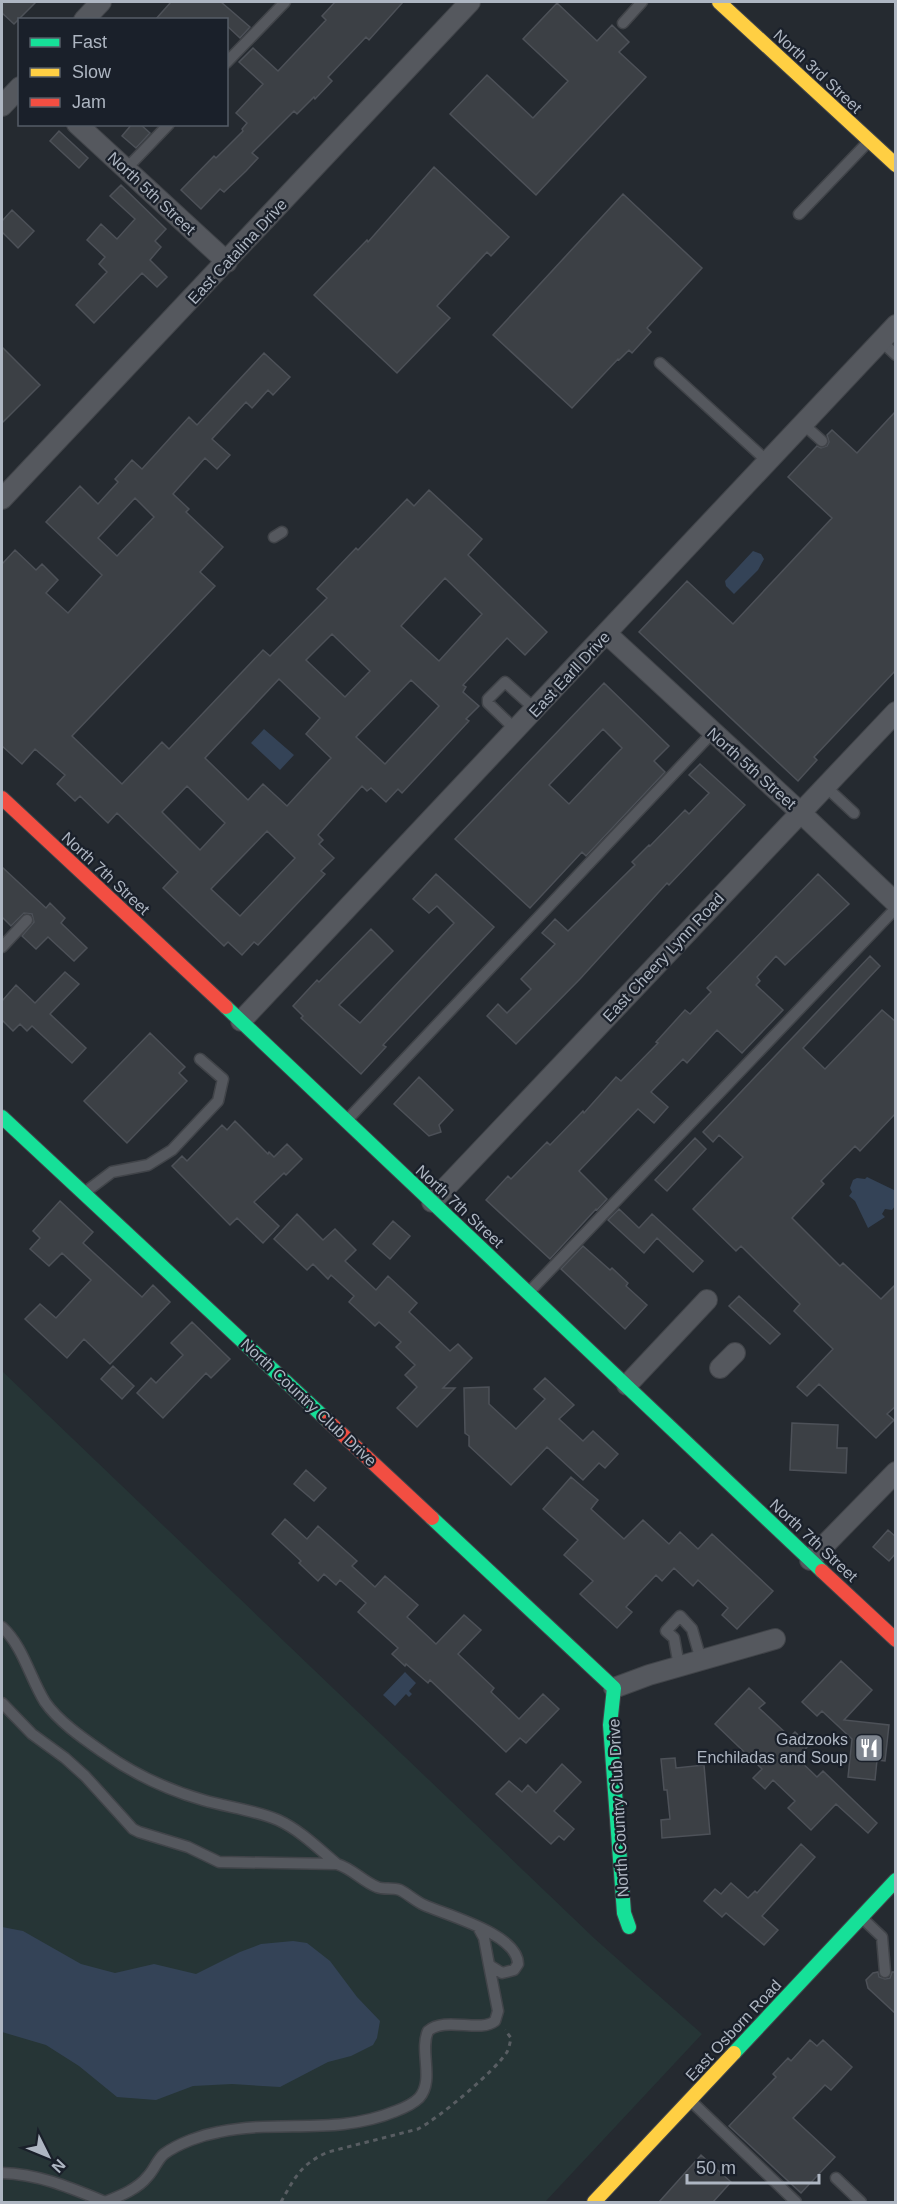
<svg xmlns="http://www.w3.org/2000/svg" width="897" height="2204" viewBox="0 0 897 2204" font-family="Helvetica,sans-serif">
	<rect width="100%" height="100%" fill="#252a30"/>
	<path fill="#263536" d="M2 1371 595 1939 702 2034 545 2202H2Z"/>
	<path fill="#344357" d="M753 551 761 554 764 559 758 570 734 594 726 586 725 581Z
		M264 729 294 755 280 770 251 743Z
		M867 1177 896 1191 895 1206 892 1210 885 1209 882 1214 885 1217 868 1228 855 1201 849 1196 852 1192 850 1188 853 1180 857 1178 865 1179Z
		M405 1672 416 1683 409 1691 412 1694 409 1697 406 1694 395 1706 383 1695Z
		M2 1927 23 1931 81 1964 115 1973 154 1964 196 1974 240 1952 261 1944 293 1941 307 1943 330 1961 357 1997 380 2021 377 2038 373 2045 351 2056 328 2062 280 2087 232 2084 193 2086 156 2100 117 2097 79 2066 46 2045 2 2032Z"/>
	<path fill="#3c4045" stroke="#4d5158" stroke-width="1.5" fill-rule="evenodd" d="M2 2H36L14 24 2 13Z
		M171 2H221L250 27 240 38 226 25V20H155Z
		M335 2H403L369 40 366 37 328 77 332 81 315 99 314 97 297 114 294 111 252 153 258 158 246 171 224 192 220 189 201 209 181 190 214 156 216 158 243 131 242 129 247 123 236 113 263 84 239 62 253 48 278 71 326 20 322 16Z
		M557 3 597 41 612 25 629 42 619 52 646 77 536 195 450 114 487 75 533 118 568 81 523 39Z
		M132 124H140L150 133 136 148 122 136Z
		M59 131 88 158 79 168 50 141Z
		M434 167 509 237 491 256 487 252 437 306 450 318 397 373 314 295 367 240 368 242Z
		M121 185 166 229 155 241 161 247 150 260 167 277 157 287 142 273 94 323 76 305 107 272 99 264 105 257 87 240 101 224 117 239 135 219 110 196Z
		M623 194 702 268 647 328 651 332 632 353 629 350 619 360 618 359 572 408 493 335Z
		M12 210 34 231 18 248 2 232V221Z
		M2 347 40 385 2 423Z
		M264 353 290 377 273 395 268 390 252 408 246 402 212 439 230 455 217 469 205 458 173 494 189 509 186 512 223 547 200 572 215 586 72 736 122 784 162 742 169 749 263 650 270 656 327 598 317 589 356 548 358 550 407 499 414 506 429 490 482 539 468 555 547 632 525 655 507 638 463 685 466 687 463 692 479 706 466 719 469 721 402 793 398 789 386 802 371 788 367 791 362 786 318 835 323 840 319 844 334 858 321 871 325 874 258 945 254 942 242 955 228 942 224 946 163 888 178 872 117 813 108 823 80 796 75 801 57 784 65 775 35 749 22 764 2 746V564L15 550 36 570 42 564 58 580 46 593 68 613 102 575 46 522 80 486 98 504 118 482 115 479 132 460 142 469 189 417 197 425ZM135 498 154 517 117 556 98 538ZM445 578 482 614 439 661 401 626ZM332 634 370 671 345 697 306 660ZM279 679 320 718 306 734 331 758 287 806 263 784 248 800 205 758ZM411 680 439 706 385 764 356 737ZM187 786 225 823 200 850 162 812ZM267 831 295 858 240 916 211 889Z
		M896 411V670L814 757 817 760 798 781 639 632 687 581 733 624 832 518 788 477 817 446 821 448 827 446 829 442 827 435 832 430 857 453Z
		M604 683 669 746 654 761 665 772 586 856 582 852 530 908 455 839ZM603 729 622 748 569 804 549 785Z
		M700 764 745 805 669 885 667 883 580 979 516 1044 487 1016 498 1004 507 1013 531 989 521 979 555 944 542 933 555 919 568 931 635 865 632 862 649 845 650 846 685 810 689 814 709 793 689 775Z
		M2 867 46 908 50 903 65 918 61 923 87 948 74 961 48 937 36 949 22 936 34 922 32 914 24 913 11 926 2 917Z
		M436 874 494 927 383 1045 386 1047 361 1074 301 1018 303 1016 293 1006 317 980 319 982 371 929 393 951 339 1005 360 1023 454 923 437 906 429 913 413 899Z
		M818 874 849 904 785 965 776 956 757 977 760 981 756 985 783 1010 742 1053 717 1030 687 1063 683 1059 651 1092 668 1107 654 1123 638 1109 579 1171 607 1199 597 1210 596 1209 550 1259 486 1200 508 1176 511 1179 547 1142 550 1145 583 1111 584 1113 616 1077 621 1081 658 1043 656 1042 685 1010 690 1014 711 992 707 988Z
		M870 956 880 966 803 1048 825 1069 882 1010 896 1022V1113L860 1151 855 1146 821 1181 824 1184 792 1218 840 1266 843 1263 881 1299 896 1284V1406L887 1414 894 1420 876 1438 819 1384 807 1396 797 1387 833 1349 794 1311 800 1304 741 1246 736 1251 693 1209 743 1157 719 1135 713 1142 703 1132Z
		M65 972 79 984 50 1014 86 1048 72 1063 32 1026 27 1031 20 1024 13 1031 2 1020V1001L16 985 35 1003Z
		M150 1033 185 1067 179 1073 187 1081 127 1143 84 1101Z
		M419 1077 453 1110 439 1125 441 1132 429 1136 394 1104Z
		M235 1121 268 1154 269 1152 274 1157 287 1144 302 1159 286 1175 284 1173 254 1202 279 1226 263 1243 237 1218 230 1225 172 1166 182 1156 187 1161 222 1125 227 1130Z
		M695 1138 706 1149 667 1191 655 1180Z
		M60 1201 93 1232 83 1243 142 1297 153 1285 170 1302 110 1364 84 1339 67 1358 25 1319 40 1304 56 1318 91 1280 62 1253 49 1266 30 1249 40 1238 33 1231Z
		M619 1209 639 1228 652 1214 703 1261 693 1272 657 1238 644 1253 608 1220Z
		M297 1214 323 1240 335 1229 356 1250 345 1261 376 1290 388 1276 417 1303 409 1312 450 1351 458 1344 472 1358 443 1388H455L417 1427 397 1408 417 1387 405 1375 415 1365 396 1347 401 1342 379 1322 375 1326 349 1302 354 1296 331 1275 328 1279 313 1264 307 1270 274 1239Z
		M393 1221 410 1236 390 1259 373 1244Z
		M583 1246 610 1270 612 1268 628 1283 626 1286 647 1305 625 1329 561 1269Z
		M739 1296 780 1334 770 1344 729 1306Z
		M192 1322 230 1359 211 1378 206 1373 163 1418 137 1393 151 1378 156 1383 183 1355 171 1343Z
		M113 1366 134 1386 122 1399 101 1379Z
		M545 1378 574 1405 559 1419 583 1441 593 1431 618 1454 605 1468 599 1463 583 1480 547 1447 511 1485 469 1446V1436L465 1433 464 1388 489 1387V1404L516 1429 545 1399 534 1389Z
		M792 1423 838 1425 837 1448H847L846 1473 790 1470Z
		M306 1470 326 1488 314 1501 294 1484Z
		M571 1477 598 1500 591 1509 624 1539 643 1520 669 1544 680 1532 698 1549 712 1534 773 1591 737 1629 722 1615 728 1608 698 1580 693 1586 674 1568 662 1581 656 1575 640 1592 626 1607 632 1612 617 1628 580 1594 593 1581 564 1555 578 1540 543 1509Z
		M285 1519 307 1539 318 1526 357 1561 352 1566 375 1587 385 1576 418 1605 407 1617 436 1644 464 1615 481 1630 458 1654 494 1688 491 1692 519 1719 543 1694 559 1709 526 1743 520 1738 506 1752 430 1680 428 1683 406 1664 405 1666 392 1654 398 1648 358 1612 366 1603 340 1580 336 1585 324 1574 318 1581 299 1563 301 1561 272 1534Z
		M888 1530 896 1537V1553L889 1561 873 1547Z
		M841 1661 872 1690 844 1720 889 1725 885 1761 877 1760 875 1780 848 1777 852 1739 822 1711 817 1716 802 1702Z
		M749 1688 765 1703 759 1708 790 1737 795 1732 809 1745 797 1758 817 1777 823 1771 877 1823 868 1833 836 1804 811 1830 788 1808 795 1801 773 1780 765 1789 753 1778 762 1769 715 1724Z
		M675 1758 676 1768 704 1765 710 1834 662 1838 661 1820 670 1819 667 1790H664L661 1759Z
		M562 1764 581 1782 554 1811 574 1829 564 1840 559 1836 551 1844 496 1794 509 1781 522 1792 528 1785 536 1793Z
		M801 1844 815 1857 762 1916 778 1930 764 1945 726 1913 722 1917 704 1901 715 1889 721 1894 731 1883 748 1898 755 1891 757 1893Z
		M878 1972 879 1977 885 1979 890 1978 892 1972H896V2014L868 1988 866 1980 873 1973Z
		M810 2040 817 2046 823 2040 852 2067 831 2090 825 2085 793 2118 835 2157 801 2193 729 2126 776 2077 773 2074 788 2058 791 2061Z
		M701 2155 731 2182 713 2202H659Z"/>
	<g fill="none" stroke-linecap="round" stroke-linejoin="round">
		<g stroke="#414449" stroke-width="13">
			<path id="lane" d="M623 23 642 2
				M226 63 285 2
				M126 169 169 124
				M799 214 869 141
				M881 341 896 355
				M660 363 768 462
				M803 424 822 441
				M274 537 282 532
				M516 730 488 703V699L505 682 535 709
				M825 786 854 813
				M2 947 27 920
				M349 1118 713 732
				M84 1193 112 1172 148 1165 172 1150 218 1101 223 1079 200 1059
				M531 1290 896 908
				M2 1627C23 1646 30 1678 45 1702 59 1722 84 1739 104 1753 134 1774 168 1790 203 1800 227 1807 255 1810 278 1820 300 1830 319 1849 337 1864L219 1862 188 1847 139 1832 133 1829 85 1776 65 1758 32 1734 2 1703
				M679 1666 674 1638 666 1631 680 1616 692 1629 701 1660
				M337 1864C353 1869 362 1881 377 1887 384 1890 392 1887 400 1890 408 1894 415 1901 424 1905 446 1915 518 1934 518 1964L514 1970 502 1973 489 1965 484 1938 478 1927
				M861 1917 882 1937 885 1972
				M691 2101 796 2202
				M2 2173C39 2174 71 2188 105 2202 120 2196 138 2189 148 2176 154 2170 157 2160 164 2154 179 2143 202 2135 219 2132 280 2119 335 2136 396 2111 404 2108 413 2104 419 2098 435 2080 419 2051 428 2031 445 2016 480 2033 495 2021L498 2011 489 1965
				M836 2178 861 2202"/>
		</g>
		<g stroke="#414449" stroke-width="22">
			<path id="street" d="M84 20 101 2
				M2 106 20 87
				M77 124 227 262
				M2 499 470 2
				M607 634 800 812 896 903
				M241 1021 896 325
				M432 1202 896 712
				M720 1368 735 1353
				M627 1385 707 1300
				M810 1560 896 1472
				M614 1688 649 1675 775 1639"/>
		</g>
		<g stroke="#414449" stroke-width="16">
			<path id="fast" d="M226 1007 822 1571
				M2 1117 328 1421
				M432 1518 614 1688 610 1725 624 1913 629 1927
				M734 2053 896 1880"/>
		</g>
		<g stroke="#414449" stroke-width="16">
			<path id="slow" d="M719 2 896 165
				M594 2202 734 2053"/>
		</g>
		<g stroke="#414449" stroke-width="16">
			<path id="jam" d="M2 798 226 1007
				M328 1421 432 1518
				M822 1571 896 1640"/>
		</g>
		<path stroke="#585d62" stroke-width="3" stroke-dasharray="4.5 4.5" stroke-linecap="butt" d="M281 2202C295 2177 301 2164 328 2152L418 2129C439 2118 495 2071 507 2052 509 2048 510 2043 511 2038L505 2030"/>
		<use href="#lane" stroke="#55585e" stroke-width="10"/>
		<use href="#street" stroke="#55585e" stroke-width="20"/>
		<use href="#fast" stroke="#16e098" stroke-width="14"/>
		<use href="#slow" stroke="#ffcf43" stroke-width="14"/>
		<use href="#jam" stroke="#f24e42" stroke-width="14"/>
	</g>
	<defs>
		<g id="restaurant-square" transform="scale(1.5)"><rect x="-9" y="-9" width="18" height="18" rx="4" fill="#7e858f" stroke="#1a202a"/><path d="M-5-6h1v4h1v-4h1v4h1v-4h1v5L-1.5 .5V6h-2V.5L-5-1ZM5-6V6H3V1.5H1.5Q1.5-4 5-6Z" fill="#fff"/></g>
	</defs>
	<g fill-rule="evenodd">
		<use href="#restaurant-square" x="869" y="1748"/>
	</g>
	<g text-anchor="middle" stroke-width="4.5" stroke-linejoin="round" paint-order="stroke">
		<g font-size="16" fill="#aeb6c2" stroke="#1a202a">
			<text transform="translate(818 71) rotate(43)" y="6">North 3rd Street</text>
			<text transform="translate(152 193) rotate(43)" y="6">North 5th Street</text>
			<text transform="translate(237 251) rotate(-47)" y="6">East Catalina Drive</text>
			<text transform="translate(569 674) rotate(-47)" y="6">East Earll Drive</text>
			<text transform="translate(752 768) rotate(42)" y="6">North 5th Street</text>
			<text transform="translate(106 873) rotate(43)" y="6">North 7th Street</text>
			<text transform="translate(663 957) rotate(-47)" y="6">East Cheery Lynn Road</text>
			<text transform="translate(460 1206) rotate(43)" y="6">North 7th Street</text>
			<text transform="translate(309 1402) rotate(43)" y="6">North Country Club Drive</text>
			<text transform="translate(814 1540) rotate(43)" y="6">North 7th Street</text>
			<text transform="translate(618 1808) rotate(-93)" y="6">North Country Club Drive</text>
			<text transform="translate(733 2030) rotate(-47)" y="6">East Osborn Road</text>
		</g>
		<g font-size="16" fill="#aeb6c2" stroke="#1a202a" text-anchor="end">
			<text x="848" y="1745">Gadzooks<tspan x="848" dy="18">Enchiladas and Soup</tspan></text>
		</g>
	</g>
	<rect width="897" height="2204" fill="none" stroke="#aeb6c2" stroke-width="6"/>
	<rect x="18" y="18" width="210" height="108" fill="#1a202a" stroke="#555c67" stroke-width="1.5"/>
	<rect x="30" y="38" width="30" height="9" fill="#16e098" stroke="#555c67" stroke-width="1.5"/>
	<text x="72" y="48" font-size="18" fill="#aeb6c2">Fast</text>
	<rect x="30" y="68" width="30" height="9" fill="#ffcf43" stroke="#555c67" stroke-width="1.5"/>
	<text x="72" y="78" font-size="18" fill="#aeb6c2">Slow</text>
	<rect x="30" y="98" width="30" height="9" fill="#f24e42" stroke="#555c67" stroke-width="1.5"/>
	<text x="72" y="108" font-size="18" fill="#aeb6c2">Jam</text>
	<g transform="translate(48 2156) rotate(133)" stroke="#1a202a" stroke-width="4.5" paint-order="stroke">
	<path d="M0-4.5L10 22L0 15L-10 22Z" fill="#aeb6c2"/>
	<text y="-9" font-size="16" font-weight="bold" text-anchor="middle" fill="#aeb6c2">N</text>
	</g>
	<path d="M687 2174v9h132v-9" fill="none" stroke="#aeb6c2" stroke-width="3"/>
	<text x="696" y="2174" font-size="18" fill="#aeb6c2" stroke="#1a202a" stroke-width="4.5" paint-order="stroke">50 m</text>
</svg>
